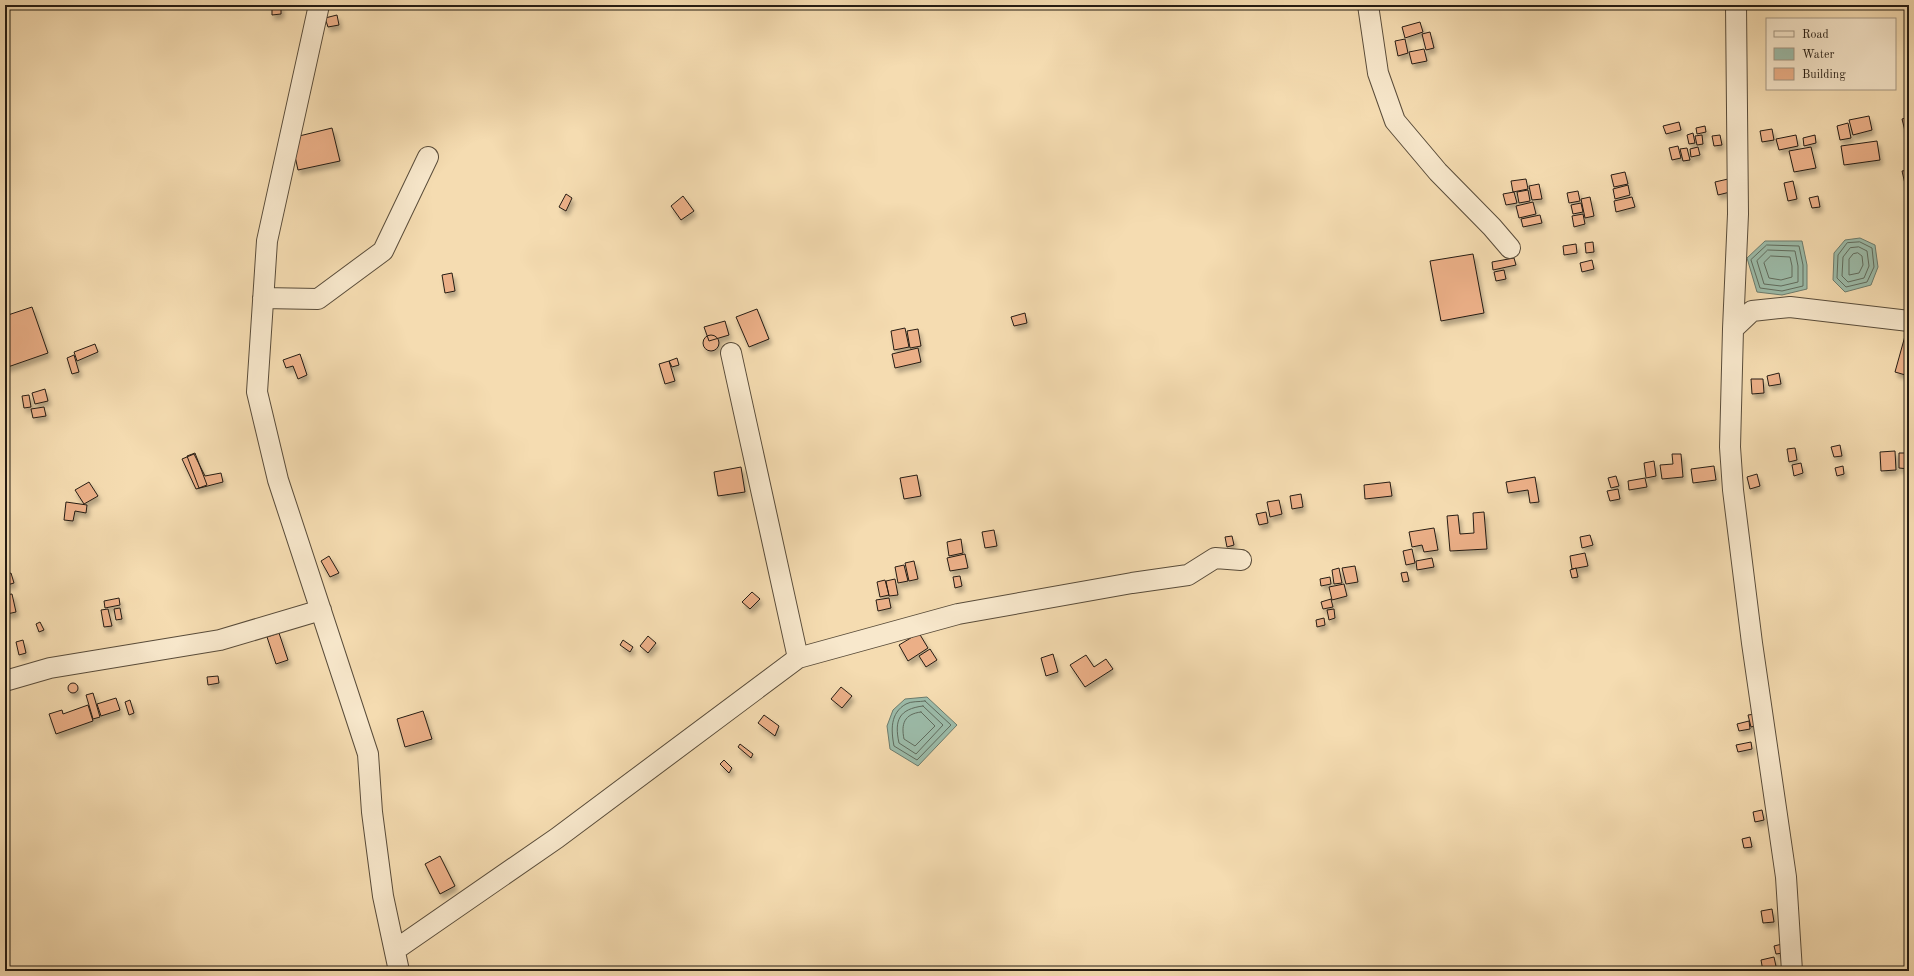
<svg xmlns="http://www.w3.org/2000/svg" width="1914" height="976" viewBox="0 0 1914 976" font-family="'Old Standard TT',serif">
	<defs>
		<filter id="shadow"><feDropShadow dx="2.5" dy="4.5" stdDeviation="2" flood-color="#0004"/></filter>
	</defs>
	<rect width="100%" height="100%" fill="#f5dcb1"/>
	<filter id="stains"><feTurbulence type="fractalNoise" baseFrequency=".005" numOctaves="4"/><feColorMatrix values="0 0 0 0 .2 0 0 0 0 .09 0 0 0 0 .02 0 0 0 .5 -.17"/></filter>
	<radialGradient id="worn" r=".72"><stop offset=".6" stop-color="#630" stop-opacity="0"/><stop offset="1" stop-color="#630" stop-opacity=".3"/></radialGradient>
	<path fill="#9cbcaa" stroke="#6c7c6e" d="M1860 238 1875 245 1878 267 1871 285 1845 292 1833 280 1834 253 1845 240Z
		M1765 241H1802L1807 265V289L1782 295 1757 292 1747 258Z
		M927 697 957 725 918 766 890 749 887 726 893 710 905 699Z"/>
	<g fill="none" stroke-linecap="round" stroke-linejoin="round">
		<path stroke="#606c5e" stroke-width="1" d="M1860 242 1872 248 1874 267 1867 282 1846 287 1837 278 1838 255 1847 243Z
			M1767 245 1799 246 1803 265V286L1782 291 1760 288 1751 260Z
			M1859 247 1867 251 1869 266 1864 278 1848 282 1842 276 1843 257 1850 248Z
			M1768 250 1795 251 1798 266V282L1781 286 1764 284 1757 261Z
			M1858 253 1862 256 1863 265 1859 273 1849 275V259L1853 254Z
			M1771 256 1790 257 1792 266V277L1781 280 1769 278 1764 263Z
			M925 701 951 725 917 760 894 746C891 730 890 713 906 704 911 701 919 702 925 701Z
			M923 706 943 725 916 754 899 743C894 720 899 709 923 706Z
			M921 712 935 726 915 746 904 739C901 724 904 714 921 712Z"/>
	</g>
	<path fill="#ebaf87" stroke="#251c13" filter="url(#shadow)" d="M272 5H281V14L272 15Z
		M337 15 339 25 328 27 325 18Z
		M1420 22 1423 32 1405 38 1402 27Z
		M1430 32 1434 48 1426 50 1422 34Z
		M1405 39 1408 53 1398 56 1395 41Z
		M1424 49 1427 61 1412 64 1409 52Z
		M1869 116 1872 130 1853 135 1849 120Z
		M1909 117V130L1905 131 1902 119Z
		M1679 122 1681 130 1666 134 1663 126Z
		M1848 123 1851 138 1840 140 1837 126Z
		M1705 126 1706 132 1697 134 1696 128Z
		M332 128 340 161 298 170 291 138Z
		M1772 129 1774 140 1762 142 1760 131Z
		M1693 133 1695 143 1689 144 1687 135Z
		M1702 135 1703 144 1697 145 1695 136Z
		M1720 135 1722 145 1714 146 1712 136Z
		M1796 135 1798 146 1779 150 1776 139Z
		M1815 135 1816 143 1804 146 1803 138Z
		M1877 141 1880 160 1844 165 1841 146Z
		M1678 146 1681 158 1672 160 1669 148Z
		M1698 147 1700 155 1691 157 1690 149Z
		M1811 147 1816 168 1794 172 1789 151Z
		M1687 148 1690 160 1683 161 1680 149Z
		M1909 170V187L1906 188 1902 171Z
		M1625 172 1628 184 1614 187 1611 175Z
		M1526 179 1528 189 1513 192 1511 181Z
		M1728 179 1730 192 1718 195 1715 182Z
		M1793 181 1797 199 1788 201 1784 183Z
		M1539 184 1542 199 1532 200 1529 186Z
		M1628 185 1630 195 1615 199 1613 189Z
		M1528 190 1530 201 1519 203 1517 192Z
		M1578 191 1580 201 1569 203 1567 193Z
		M1514 192 1517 203 1506 205 1503 194Z
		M566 194 572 198 566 211 559 207Z
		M683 196 694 211 681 220 671 206Z
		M1818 196 1820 207 1812 208 1809 198Z
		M1590 197 1594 216 1585 218 1581 199Z
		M1632 197 1635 207 1616 212 1614 201Z
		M1533 202 1536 214 1519 218 1516 206Z
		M1581 203 1583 212 1573 214 1571 205Z
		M1583 214 1585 224 1574 227 1572 216Z
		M1540 215 1542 223 1523 227 1521 219Z
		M1593 242 1594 252 1586 253 1585 243Z
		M1576 244 1577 253 1564 255 1563 246Z
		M1473 254 1484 313 1441 321 1430 261Z
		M1514 258 1516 265 1493 270 1492 262Z
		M1592 260 1594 269 1582 272 1580 263Z
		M1504 270 1506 279 1496 281 1494 272Z
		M452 273 455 291 445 293 442 275Z
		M32 307 48 353 5 368V316Z
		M757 309 769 339 749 347 736 317Z
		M1025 313 1027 323 1014 326 1011 317Z
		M725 321 729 335 709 341 704 327Z
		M905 328 909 347 894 350 891 331Z
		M918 329 921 346 910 348 907 331Z
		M703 343a8 8 0 1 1 16 0a8 8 0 1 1-16 0Z
		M1905 336 1909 338V376L1895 372Z
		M95 344 98 352 77 361 74 352Z
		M918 348 921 362 895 368 892 354Z
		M300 354 307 375 298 379 293 366 286 368 283 360Z
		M74 355 79 372 72 374 67 358Z
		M677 358 679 365 672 367 669 361Z
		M669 361 675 381 665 384 659 364Z
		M1779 373 1781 384 1769 386 1767 376Z
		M1751 379H1763L1764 393 1752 394Z
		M45 389 48 401 35 404 32 393Z
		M29 395 31 407 24 408 22 396Z
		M44 407 46 416 33 418 31 409Z
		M1840 445 1842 456 1834 457 1831 447Z
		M1795 448 1797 460 1789 462 1787 449Z
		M1895 451 1896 470 1881 471 1880 452Z
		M195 453 207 485 199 488 187 456Z
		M1899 453H1909V469L1899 468Z
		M194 454 205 476 221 473 223 482 196 489 182 459Z
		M1672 454H1681L1683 477 1662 479 1660 465 1673 464Z
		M1654 461 1656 476 1646 478 1644 463Z
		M1801 463 1803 473 1794 476 1792 465Z
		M1714 466 1716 480 1693 483 1691 469Z
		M1843 466 1844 474 1837 476 1835 468Z
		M741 467 745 492 718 496 714 472Z
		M1757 474 1760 486 1750 489 1747 477Z
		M917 475 921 496 904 499 900 478Z
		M1616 476 1619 486 1611 488 1608 478Z
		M1535 477 1539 502 1530 503 1528 490 1508 493 1506 482Z
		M1645 478 1647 487 1629 490 1628 481Z
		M89 482 98 496 84 504 75 490Z
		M1390 482 1392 496 1365 499 1364 485Z
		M1618 489 1620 499 1610 501 1607 491Z
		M1301 494 1303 507 1292 509 1290 496Z
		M1279 500 1282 514 1270 517 1267 502Z
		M66 502 87 505 86 513 75 511 73 521 64 520Z
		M1266 512 1268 523 1259 525 1256 514Z
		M1484 512 1487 549 1450 551 1447 516 1458 515 1460 534 1474 533 1473 513Z
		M1434 528 1438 550 1424 552 1422 545 1412 547 1409 532Z
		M994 530 997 546 985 548 982 532Z
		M1590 535 1593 545 1582 548 1580 537Z
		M1232 536 1234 545 1227 547 1225 537Z
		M961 539 963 553 949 556 947 542Z
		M1412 549 1415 563 1406 565 1403 551Z
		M1585 553 1588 566 1572 569 1570 556Z
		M965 554 968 568 950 571 947 558Z
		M329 556 339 573 330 577 321 561Z
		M1432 558 1434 567 1417 570 1416 561Z
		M914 561 918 579 909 581 905 563Z
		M904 565 908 581 898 583 895 567Z
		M1355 566 1358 582 1346 584 1342 568Z
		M1339 568 1342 583 1334 584 1332 570Z
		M1576 568 1578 577 1572 578 1570 570Z
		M1407 572 1409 581 1403 582 1401 573Z
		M11 573 14 583 7 585 5 575Z
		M960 576 962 586 955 588 953 577Z
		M1330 577 1331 584 1321 586 1320 579Z
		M895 579 898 595 889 596 886 581Z
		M885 580 889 595 880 597 877 582Z
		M1344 584 1347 596 1332 600 1329 587Z
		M752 592 760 599 750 609 742 602Z
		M12 594 16 612 7 614 5 595Z
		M119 598 120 605 105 608 104 601Z
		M889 598 891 608 878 611 876 600Z
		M1331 599 1333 607 1323 609 1321 602Z
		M120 608 122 619 116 620 114 609Z
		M108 609 112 626 104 627 101 610Z
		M1334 609 1335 618 1329 620 1327 610Z
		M1324 618 1325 625 1317 627 1316 620Z
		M40 622 44 630 39 632 36 624Z
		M279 633 288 660 276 664 267 637Z
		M919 633 928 648 908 661 899 645Z
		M648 636 656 643 648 653 640 646Z
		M23 640 26 653 19 655 16 642Z
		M623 640 633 647 630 652 620 645Z
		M930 649 937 660 926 667 919 656Z
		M1053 654 1058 672 1046 676 1041 658Z
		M1086 655 1094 667 1106 659 1113 669 1085 687 1070 665Z
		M218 676 219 683 208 685 207 677Z
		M68 688a5 5 0 1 1 10 0a5 5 0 1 1-10 0Z
		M841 687 852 696 842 708 831 699Z
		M93 693 100 717 93 719 86 695Z
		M116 698 120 710 101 716 97 704Z
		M130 700 134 713 129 715 125 702Z
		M88 705 93 721 56 734 49 714 62 710 63 714Z
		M423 711 432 739 405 747 397 719Z
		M1756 714 1759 725 1751 727 1748 715Z
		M764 715 779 726 775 736 758 723Z
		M1749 721 1750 729 1739 731 1737 724Z
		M1751 742 1752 749 1738 752 1736 745Z
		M740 744 753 754 751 758 738 747Z
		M724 760 732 768 729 773 720 764Z
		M1762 810 1764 820 1755 822 1753 812Z
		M1750 837 1752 847 1744 848 1742 839Z
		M440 856 455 886 440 894 425 864Z
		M1772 909 1774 922 1763 923 1761 911Z
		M1782 944 1783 953 1776 954 1774 946Z
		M1774 957 1777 971H1763L1761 960Z"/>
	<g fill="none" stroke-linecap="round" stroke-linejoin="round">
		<g stroke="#594c3a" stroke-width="22">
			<path id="minor" d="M319 5 267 241 257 392 278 480 368 754 372 812 383 896 399 971
				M1368 5 1378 73 1395 121 1438 172 1492 227 1510 248
				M263 298 318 299 383 251 428 157
				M1733 329 1738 214 1736 5
				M798 658 958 614 1132 583 1188 575 1215 558 1241 560
				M5 681 50 668 220 640 321 610
				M395 950 557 838 798 658 731 353
				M1792 971 1786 877 1752 643 1733 490 1730 447 1733 329 1752 311 1790 307 1909 321"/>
		</g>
		<use href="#minor" stroke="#f8e8cc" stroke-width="20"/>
	</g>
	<rect width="1914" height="976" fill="none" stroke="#f5dcb1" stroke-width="20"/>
	<rect x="6" y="6" width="1902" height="964" fill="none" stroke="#251c13" stroke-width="2"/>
	<rect x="10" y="10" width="1894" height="956" fill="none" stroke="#251c13"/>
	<rect x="1766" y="18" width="130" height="72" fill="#f8e8cc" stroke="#a49682"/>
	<rect x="1774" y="31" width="20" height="6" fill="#f8e8cc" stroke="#a49682"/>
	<text x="1802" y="38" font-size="12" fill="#251c13">Road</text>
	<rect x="1774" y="48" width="20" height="12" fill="#9cbcaa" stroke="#a49682"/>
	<text x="1802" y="58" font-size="12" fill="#251c13">Water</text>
	<rect x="1774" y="68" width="20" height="12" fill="#ebaf87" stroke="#a49682"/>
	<text x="1802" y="78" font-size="12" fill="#251c13">Building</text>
	<rect width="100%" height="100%" filter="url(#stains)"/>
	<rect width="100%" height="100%" fill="url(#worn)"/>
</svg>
